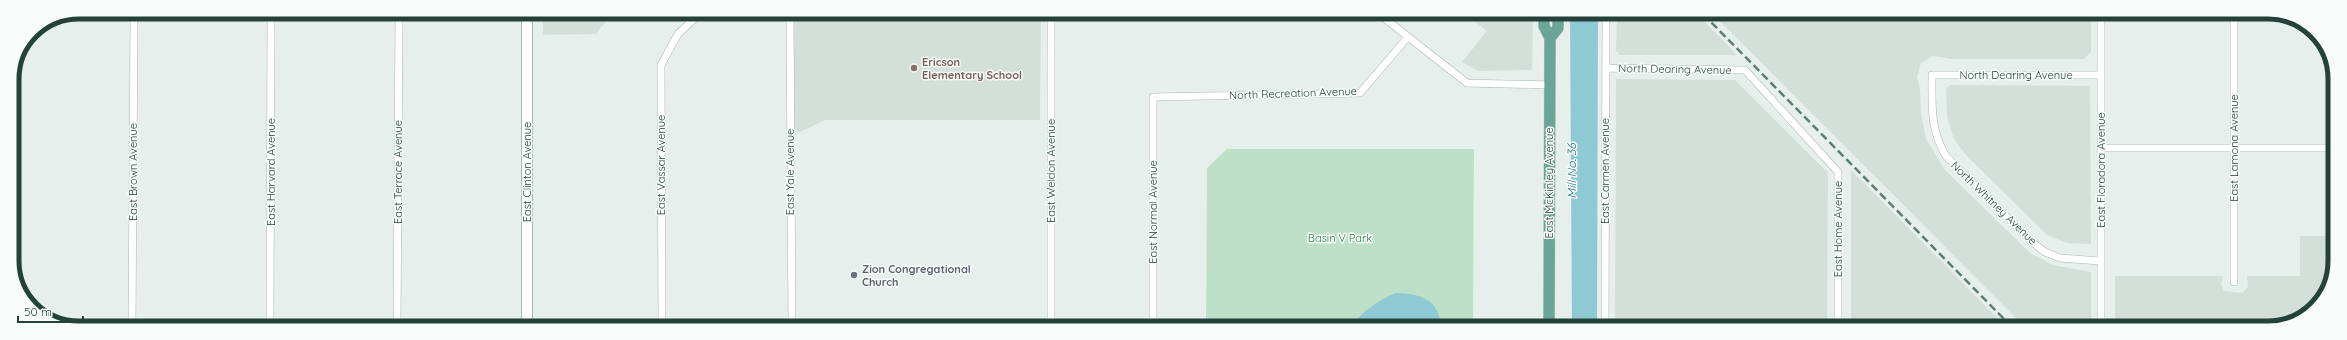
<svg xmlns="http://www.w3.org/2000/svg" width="2347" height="340" viewBox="0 0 2347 340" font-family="Quicksand,sans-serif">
	<rect width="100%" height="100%" fill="#e6efeb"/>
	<path fill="#d4dfda" d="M2091 13V52L2084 59H1952L1933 56 1921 63 1917 77 1920 90 1921 113 1926 139 1945 170 2030 253 2053 265 2091 272V328H2026L1713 14Z
		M1465 14H1533L1532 70 1478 71 1462 62 1487 31Z
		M1617 14H1697L1737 55H1620L1616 51Z
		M1041 15 1040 120H825L800 132H788V16Z
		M543 16H610L596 34 543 35Z
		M1616 79 1735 80 1828 173 1827 328H1615Z
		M1950 85 2090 86 2091 244 2067 243 2047 235 1966 155 1954 139 1947 117 1946 89Z
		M1851 170 1953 273 2007 328H1851Z
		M2300 236H2334V269L2312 311 2268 328H2115V276H2223L2221 284 2224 291 2242 293 2248 287 2247 276H2300Z"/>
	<path fill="#bfe0c8" d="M1227 149H1474L1473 328H1206L1207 168Z"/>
	<path fill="#8ec9d4" d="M1570 14H1598L1597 328H1572Z
		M1396 293C1421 294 1440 299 1441 328H1351C1359 313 1380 299 1396 293Z"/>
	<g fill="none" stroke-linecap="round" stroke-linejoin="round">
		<g stroke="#a8b8b2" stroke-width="8">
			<path id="minor" d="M2101 13V328
				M1379 14 1467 83 1550 85
				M790 16 792 328
				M1606 68 1745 70 1838 172V328
				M2101 148H2334
				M2100 261 2060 258 2045 252 2032 242 1946 156C1930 130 1932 104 1932 75H2100
				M2234 282V13
				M132 327 134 17
				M270 327 271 17
				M397 328 399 16
				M662 328 661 65 678 34 697 16
				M1051 328V15
				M1153 328V97L1360 93 1408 37
				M1605 328 1606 14"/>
		</g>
		<g stroke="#a4bbb3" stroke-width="12">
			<path id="secondary" d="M527 328V16"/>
		</g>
		<g stroke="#c2cac8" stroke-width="12">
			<path id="primary" d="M1544 14V26L1550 38 1549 328
				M1550 38 1558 28V14"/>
		</g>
		<use href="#minor" stroke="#fff" stroke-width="7"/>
		<use href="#secondary" stroke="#fff" stroke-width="10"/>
		<use href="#primary" stroke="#6aa596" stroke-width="11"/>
		<path stroke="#5f7d75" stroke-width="2.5" stroke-dasharray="8 4" stroke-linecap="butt" d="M1703 14 2013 328"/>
	</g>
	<circle fill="#8d6e63" stroke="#f7fbf9" stroke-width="1.5" cx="914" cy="68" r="4"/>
	<circle fill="#6b7280" stroke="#f7fbf9" stroke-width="1.5" cx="854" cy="275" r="4"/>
	<g text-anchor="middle" stroke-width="3" stroke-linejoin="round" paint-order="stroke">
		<g font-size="11" font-weight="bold" fill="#785e54" stroke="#f7fbf9" text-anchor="start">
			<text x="922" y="66">Ericson<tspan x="922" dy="13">Elementary School</tspan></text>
		</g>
		<g font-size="11" fill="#24423a" stroke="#f7fbf9">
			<text transform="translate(1675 69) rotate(1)" y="4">North Dearing Avenue</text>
			<text x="2016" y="79">North Dearing Avenue</text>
			<text transform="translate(1293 93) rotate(-2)" y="4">North Recreation Avenue</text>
			<text transform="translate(2234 148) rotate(-90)" y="4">East Lamona Avenue</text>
			<text transform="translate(661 165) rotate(-90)" y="4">East Vassar Avenue</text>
			<text transform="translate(2101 170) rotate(-90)" y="4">East Floradora Avenue</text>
			<text transform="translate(1051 171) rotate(-90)" y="4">East Weldon Avenue</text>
			<text transform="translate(1605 171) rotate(-90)" y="4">East Carmen Avenue</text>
			<text transform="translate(133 172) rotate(-90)" y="4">East Brown Avenue</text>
			<text transform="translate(271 172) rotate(-90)" y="4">East Harvard Avenue</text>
			<text transform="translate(398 172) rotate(-90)" y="4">East Terrace Avenue</text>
			<text transform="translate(527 172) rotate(-90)" y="4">East Clinton Avenue</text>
			<text transform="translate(790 172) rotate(-90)" y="4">East Yale Avenue</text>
			<text transform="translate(1549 183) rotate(-90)" y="4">East McKinley Avenue</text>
			<text transform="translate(1994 203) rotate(44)" y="4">North Whitney Avenue</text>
			<text transform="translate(1153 212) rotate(-90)" y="4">East Normal Avenue</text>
			<text transform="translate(1838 229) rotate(-90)" y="4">East Home Avenue</text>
		</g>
		<g font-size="11" fill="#2d7a4b" stroke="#f7fbf9">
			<text x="1340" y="242">Basin V Park</text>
		</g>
		<g font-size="11" font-weight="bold" fill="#5b616d" stroke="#f7fbf9" text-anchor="start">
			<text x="862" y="273">Zion Congregational<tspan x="862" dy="13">Church</tspan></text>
		</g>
		<g font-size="12" font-style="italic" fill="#1c6f80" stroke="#f7fbf9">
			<text transform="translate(1572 171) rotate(-90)" y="4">Mill No. 36</text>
		</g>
	</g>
	<path d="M0 0H2347V340H0ZM79 19H2268A60 60 0 0 1 2328 79V261A60 60 0 0 1 2268 321H79A60 60 0 0 1 19 261V79A60 60 0 0 1 79 19Z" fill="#f7fbf9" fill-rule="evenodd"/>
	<path fill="none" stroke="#24423a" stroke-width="5" d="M79 19H2268A60 60 0 0 1 2328 79V261A60 60 0 0 1 2268 321H79A60 60 0 0 1 19 261V79A60 60 0 0 1 79 19Z"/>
	<path d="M18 316v6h65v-6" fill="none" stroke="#24423a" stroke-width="2"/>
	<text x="24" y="316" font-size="12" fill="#24423a" stroke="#f7fbf9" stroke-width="3" paint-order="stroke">50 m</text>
</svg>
